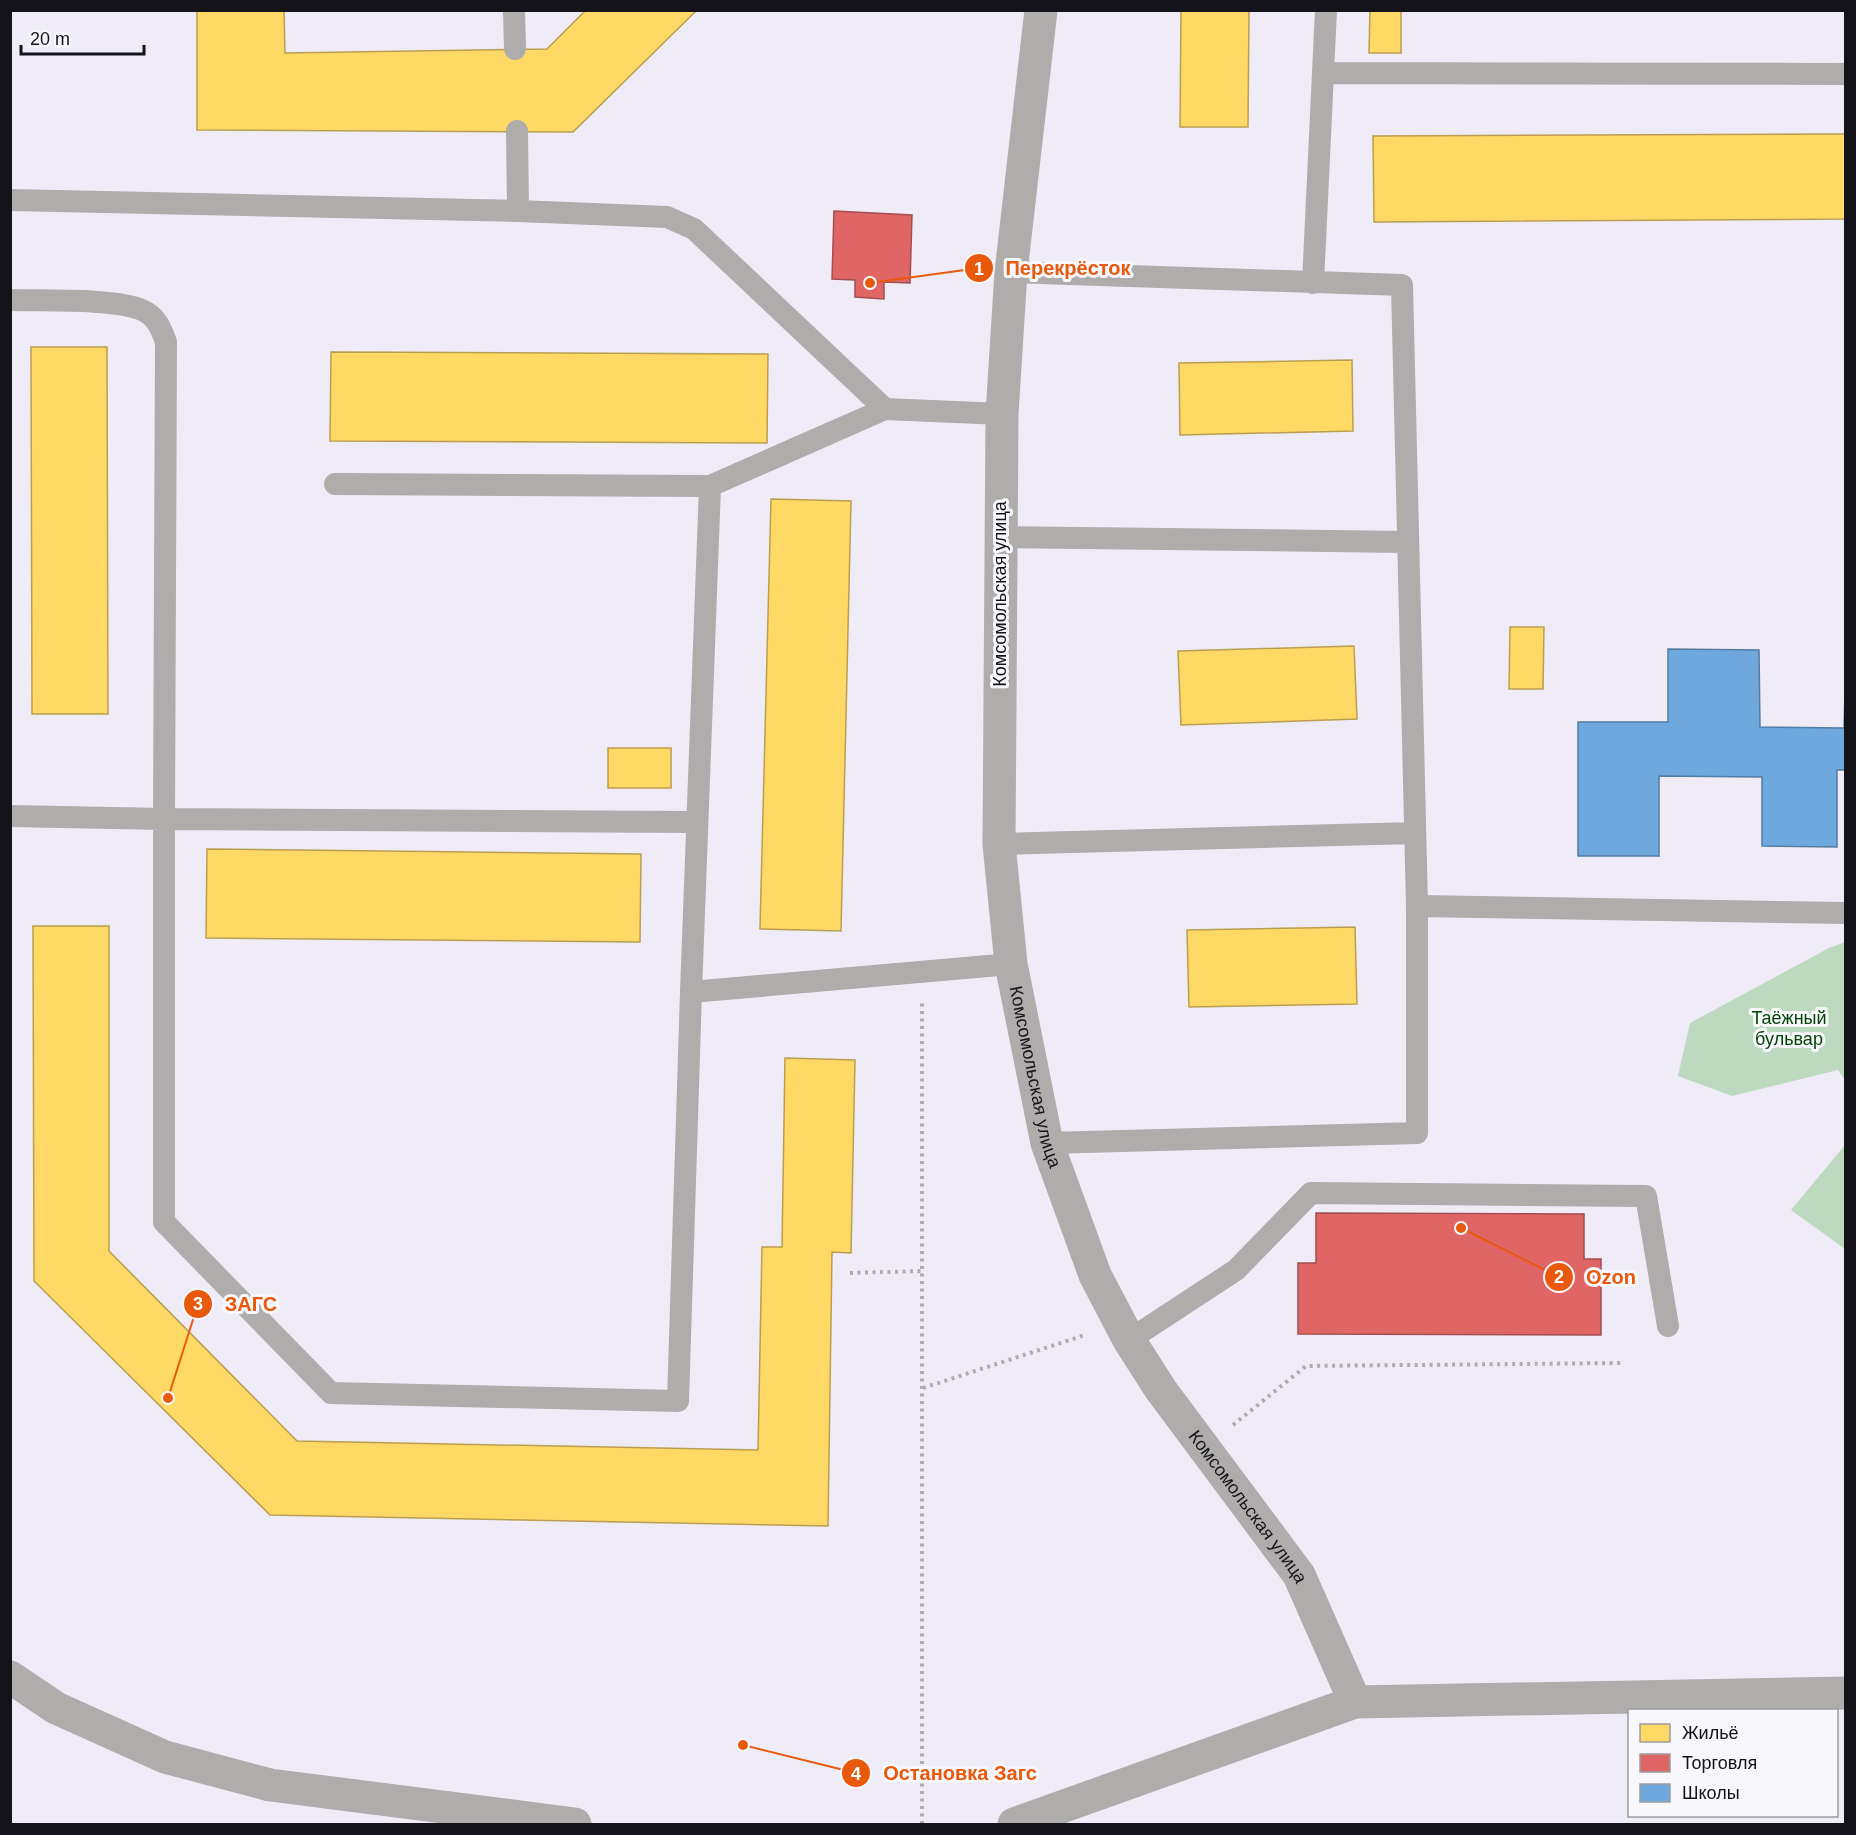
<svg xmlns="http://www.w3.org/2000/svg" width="1856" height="1835" viewBox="0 0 1856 1835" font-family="Arial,sans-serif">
	<rect width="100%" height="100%" fill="#efecf8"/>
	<path fill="#bdd9bf" d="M1845 942V1080L1838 1070 1732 1096 1678 1076 1690 1023 1829 948Z
		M1845 1145V1249L1791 1210Z"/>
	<path fill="#ffd966" stroke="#b99e4f" stroke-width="1.5" d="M197 10H284L285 53 547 49 586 10H697L573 132 197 130Z
		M1181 10H1249L1248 127H1180Z
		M1370 10H1401V53H1369Z
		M1837 134H1846V219L1374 222 1373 136Z
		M31 347H107L108 714H32Z
		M331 352 768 354 767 443 330 441Z
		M1352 360 1353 431 1180 435 1179 363Z
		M771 499 851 501 841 931 760 929Z
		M1510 627H1544L1543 689H1509Z
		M1354 646 1357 719 1181 725 1178 651Z
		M608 748H671V788H608Z
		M207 849 641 854 640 942 206 938Z
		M33 926H109V1251L297 1441 758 1450 762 1247H782L785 1058 855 1060 851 1253 832 1252 828 1526 270 1515 34 1281Z
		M1355 927 1357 1004 1189 1007 1187 930Z"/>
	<path fill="#e06666" stroke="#a34d4f" stroke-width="1.5" d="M834 211 912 215 910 283 884 282V299L855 297V280L832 279Z
		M1316 1213 1584 1214V1259H1601V1335L1298 1334V1263H1316Z"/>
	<path fill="#6fa8dc" stroke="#547ba2" stroke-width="1.5" d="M1668 649 1759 650 1760 727 1844 728 1846 654V770H1837V847L1762 846V777L1659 776V856H1578V722H1668Z"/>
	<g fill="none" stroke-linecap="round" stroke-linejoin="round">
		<path stroke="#afacaf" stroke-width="4" stroke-dasharray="3 4.5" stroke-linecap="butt" d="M850 1273 922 1271
			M923 1388 1085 1335
			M1233 1425 1306 1366 1624 1363
			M922 1824V1003"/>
		<path stroke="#afacac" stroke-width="22" d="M514 10 515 49
			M1323 73 1846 74
			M517 131 518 211
			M10 200 518 211 667 217 694 229 885 409
			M1011 272 1402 285 1417 906V1133L1047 1143
			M1313 283 1326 10
			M10 300C42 301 115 298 142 310 156 316 161 328 166 342L164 819 10 816
			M335 484 710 486
			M999 537 1408 542
			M697 822 164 819V1222L331 1393 678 1401 691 992 1011 964
			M999 844 1414 833
			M1417 906 1846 913
			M691 992 710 486 885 409 1002 414
			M1129 1340 1236 1270 1311 1193 1646 1196 1668 1326"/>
		<g stroke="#afacac" stroke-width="33">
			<path id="s1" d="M1041 10 1011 272 1002 414 999 844 1011 964 1047 1143 1095 1275 1129 1340 1161 1390 1299 1575 1355 1702"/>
			<path d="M10 1677 56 1708 165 1757 270 1785 575 1824"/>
			<path d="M1014 1824 1355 1702 1846 1693"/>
		</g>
	</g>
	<g text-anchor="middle" stroke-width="6" stroke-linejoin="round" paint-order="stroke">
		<g font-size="18" fill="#15131a" stroke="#f8f7fc">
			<text transform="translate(1000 594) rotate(-90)" y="6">Комсомольская улица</text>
			<text dy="6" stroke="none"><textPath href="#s1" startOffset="1072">Комсомольская улица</textPath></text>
			<text dy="6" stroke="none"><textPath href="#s1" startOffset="1558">Комсомольская улица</textPath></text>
		</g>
		<g font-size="18" fill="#004503" stroke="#f8f7fc">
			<text x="1789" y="1024">Таёжный<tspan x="1789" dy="21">бульвар</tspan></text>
		</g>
	</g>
	<path fill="none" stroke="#e8590c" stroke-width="2" d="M870 283L979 268M1461 1228L1559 1277M168 1398L198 1304M743 1745L856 1773"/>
	<g fill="#e8590c" stroke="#f8f7fc" stroke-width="2">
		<circle cx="870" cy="283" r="6"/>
		<circle cx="1461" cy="1228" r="6"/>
		<circle cx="168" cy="1398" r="6"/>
		<circle cx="743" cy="1745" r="6"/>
		<circle cx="979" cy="268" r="15"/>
		<circle cx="1559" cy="1277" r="15"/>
		<circle cx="198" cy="1304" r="15"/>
		<circle cx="856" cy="1773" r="15"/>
	</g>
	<g font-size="18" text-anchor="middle" font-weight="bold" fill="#fff">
		<text x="979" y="275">1</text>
		<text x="1559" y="1283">2</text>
		<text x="198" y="1310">3</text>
		<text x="856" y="1780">4</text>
	</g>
	<g font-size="20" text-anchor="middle" font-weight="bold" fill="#e8590c" stroke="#f8f7fc" stroke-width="6" stroke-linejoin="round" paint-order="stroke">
		<text x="1068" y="275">Перекрёсток</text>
		<text x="1611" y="1284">Ozon</text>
		<text x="251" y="1311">ЗАГС</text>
		<text x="960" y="1780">Остановка Загс</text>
	</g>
	<rect width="1856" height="1835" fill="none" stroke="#15131a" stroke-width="24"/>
	<rect x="1628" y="1709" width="210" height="108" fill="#f8f7fc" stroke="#9d9ca2" stroke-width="1.5"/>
	<rect x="1640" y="1724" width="30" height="18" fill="#ffd966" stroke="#9d9ca2" stroke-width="1.5"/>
	<text x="1682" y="1739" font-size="18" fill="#15131a">Жильё</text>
	<rect x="1640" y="1754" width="30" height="18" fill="#e06666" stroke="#9d9ca2" stroke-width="1.5"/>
	<text x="1682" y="1769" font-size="18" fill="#15131a">Торговля</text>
	<rect x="1640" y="1784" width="30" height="18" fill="#6fa8dc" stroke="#9d9ca2" stroke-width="1.5"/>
	<text x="1682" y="1799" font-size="18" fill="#15131a">Школы</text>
	<path d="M21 45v9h123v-9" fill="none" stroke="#15131a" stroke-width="3"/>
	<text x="30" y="45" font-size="18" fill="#15131a" stroke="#f8f7fc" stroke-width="4.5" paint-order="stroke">20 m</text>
</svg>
